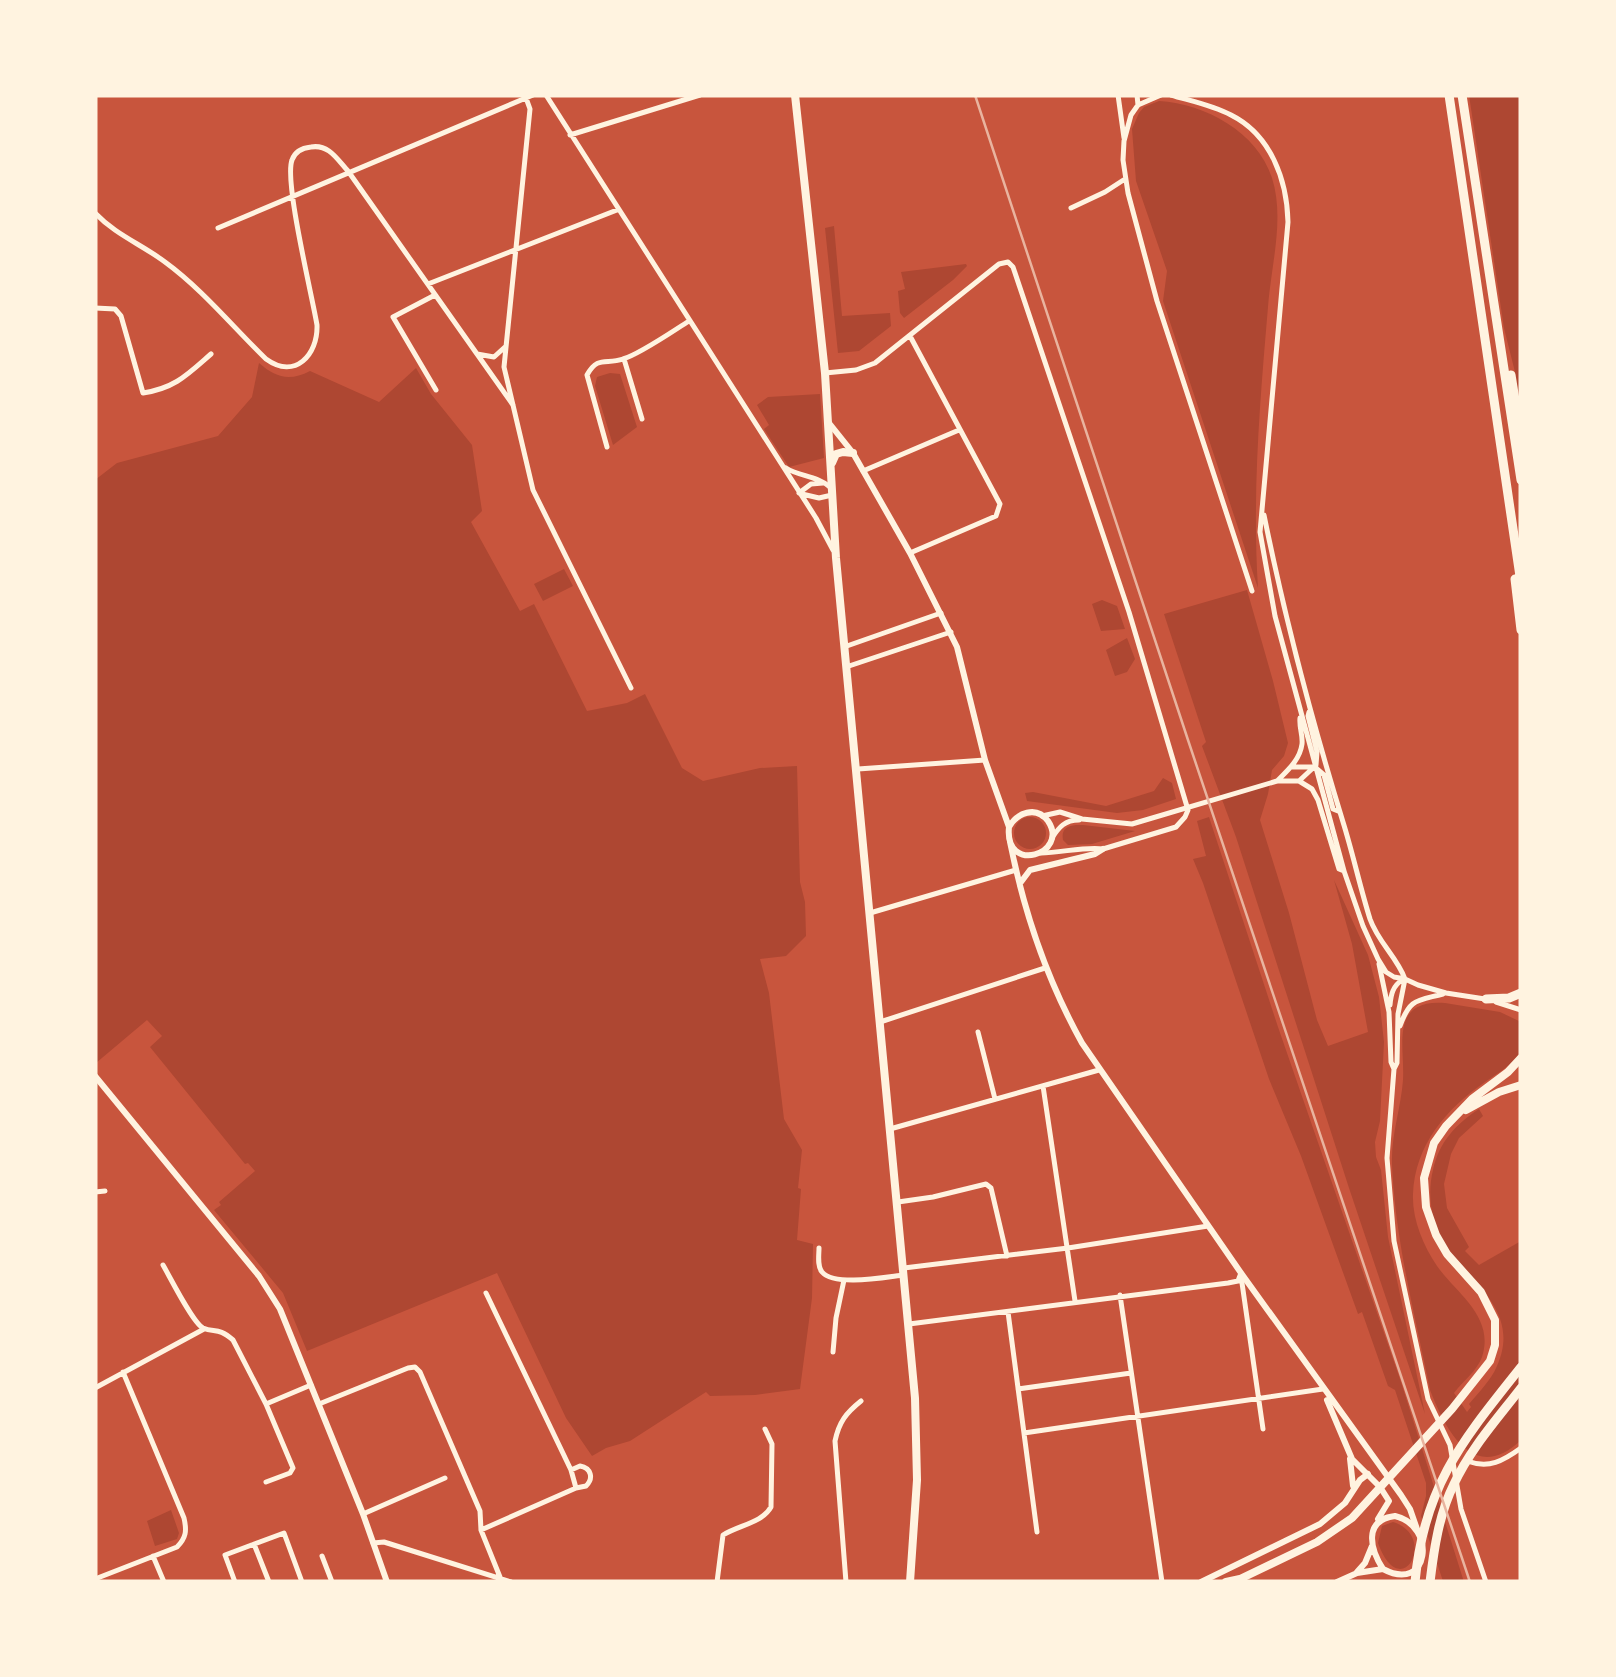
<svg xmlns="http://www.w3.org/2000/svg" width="1616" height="1677" font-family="'Varela Round',sans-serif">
<rect width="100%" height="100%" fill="#c8553d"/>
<path fill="#ae4732" d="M1469,95H1521V409L1516,376L1504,328Z
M1159,101C1206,104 1257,132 1272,178C1285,219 1271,265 1268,307C1260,401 1252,494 1258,588L1163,301L1167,271L1136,181L1132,129L1139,113L1144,107Z
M834,226L842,316L890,313L891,326L859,351L838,353L825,228Z
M966,264L967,266L953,280L904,318L900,313L898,291L905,289L901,272Z
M259,363C275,377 289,382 310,371L379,402L416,368L431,394L472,445L482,511L471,522L520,611L534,604L587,711L627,703L645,694L682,768L703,781L760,768L797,766L800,882L805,902L806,936L786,956L760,959L769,993L784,1119L802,1150L798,1188L801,1189L797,1240L813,1244L812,1298L800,1389L755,1395L710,1396L706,1392L630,1441L606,1448L592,1456L566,1418L497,1273L307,1351L283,1293L214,1210L221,1205L219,1202L255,1171L248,1163L245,1164L150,1047L162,1036L147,1020L96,1063L95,1061V480L117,463L218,436L252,397Z
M610,373L620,374L637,427L613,445L595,386L597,377Z
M820,394L824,458L789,467L764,429L769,425L757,405L768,397Z
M564,569L573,586L543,601L534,584Z
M1247,590L1273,681L1288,743L1284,756L1272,770L1268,794L1260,820L1289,913L1317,1020L1328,1046L1368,1032L1352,944L1334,880L1368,955L1379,997L1384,1042L1380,1121L1375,1142L1376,1157L1381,1170L1388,1237L1425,1414L1349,1188L1236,837L1202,746L1206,742L1164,614Z
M1102,600L1117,606L1125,629L1101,631L1092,604Z
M1127,638L1135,659L1127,672L1115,676L1106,650Z
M1163,778L1172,783L1176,799L1143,810L1117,813L1027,801L1025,793L1033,792L1106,806L1154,791Z
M1209,817L1278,1027L1401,1382L1464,1582L1443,1581L1421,1516L1426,1496V1483L1395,1390L1388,1386L1362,1312L1358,1314L1301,1156L1269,1079L1203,883L1193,859L1206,856L1197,821Z
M1014 833a16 16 0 1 1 32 0a16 16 0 1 1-32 0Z
M1076,825H1083L1135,831L1092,844L1068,845L1063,840C1061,829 1067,826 1076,825Z
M1445,1003L1500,1012L1521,1022C1521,1031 1523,1045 1520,1052C1513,1065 1496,1074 1485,1082C1446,1109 1415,1145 1413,1194C1412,1219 1423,1245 1437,1266C1457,1294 1495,1317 1482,1357C1477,1371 1463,1381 1454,1393L1467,1412L1471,1407L1469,1404C1479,1392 1491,1380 1497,1366C1524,1305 1459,1278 1438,1231C1430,1212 1428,1190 1433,1170C1439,1142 1456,1124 1479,1109L1483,1116L1459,1138L1451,1154L1444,1184L1447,1208L1469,1247L1465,1251L1479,1265L1521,1241V1440C1474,1485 1446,1431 1430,1390C1415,1315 1395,1240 1392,1164C1391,1135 1401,1108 1403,1080C1405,1045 1389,999 1445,1003Z
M171,1510L179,1533L177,1539L155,1546L147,1521Z
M1393,1522C1439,1536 1401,1606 1378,1543L1382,1526Z"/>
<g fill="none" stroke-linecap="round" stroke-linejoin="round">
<path stroke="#fff3e0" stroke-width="5" d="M546,95L816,518L833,550
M1118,95L1124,138
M1137,95L1138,105
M1161,95L1138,105L1131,115L1124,141L1123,160L1128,193L1157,301L1252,591
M1171,95C1191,101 1212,105 1231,115C1271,135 1287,180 1288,222L1260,532L1275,616L1344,871L1363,926L1378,959L1386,972L1394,977L1405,979L1418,985L1446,993L1485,999
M526,98L530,109L504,367L533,490L631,688
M570,135L700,95
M1071,208L1105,192L1125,179
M95,213C116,235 141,244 165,262C202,289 233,327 266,359C295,380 318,355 317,325C312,295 284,181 292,160C295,151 302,148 311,147C329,144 337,159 348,171L477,354L494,357L505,347
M218,228L533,95
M428,284L617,210
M435,295L393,317L436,390
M95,308L115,309L121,316L143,393C175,388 187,375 211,354
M477,354L513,405
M624,359L642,419
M825,373L856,370L875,363L999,264L1008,262L1013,267L1129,612L1188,810L1185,817L1176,827L1103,849C1087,846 1060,853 1041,853
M607,447L587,375C598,355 606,365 623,359C640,354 673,331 689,321
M786,468C800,477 816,475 830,487
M863,471L959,430
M799,493L811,484L823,483
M802,494L819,498L832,495
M1264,515C1285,619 1312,721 1343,822C1353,854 1360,887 1370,919C1378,942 1397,957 1405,979
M910,553L996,516L1000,504L910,336
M844,647L941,613
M846,667L951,632
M1309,712L1308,716L1317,752L1316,765
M1292,767H1314
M858,769L985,760
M1317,769L1324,775L1333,809L1338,811
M1277,781C1287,771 1300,760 1302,744C1303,735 1299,728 1300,718
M1299,781L1312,789L1318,800L1339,869L1344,871
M1042,816L1060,812L1082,819L1132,824L1277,781H1299L1314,767
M1052,838C1059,827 1065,820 1079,820
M870,913L1016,870
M1379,964L1389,1012L1391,1062L1394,1069
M1405,979L1398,1014L1397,1063L1394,1069L1387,1158L1394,1241L1428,1399L1450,1445L1461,1509L1486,1582
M1496,1002L1521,1010
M1390,1005C1391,994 1393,986 1402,980
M880,1022L1045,968
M1400,1026C1410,998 1417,1001 1443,994
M978,1032L995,1099
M1043,1086L1075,1301
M890,1129L1099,1070
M95,1192L105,1191
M898,1202L933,1197L986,1184L991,1188L1007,1256
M819,1248C819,1255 817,1266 822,1272C835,1287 886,1277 904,1275
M163,1265C170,1277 193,1323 203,1328C215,1333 218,1327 233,1340L266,1404L293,1468L290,1473L266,1482
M904,1268L1068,1248L1208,1226
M1241,1276L1263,1429
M1120,1295L1162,1582
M1008,1312L1037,1532
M909,1324L1228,1283L1238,1281L1241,1273
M833,1352L836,1318L844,1280
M95,1388L204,1329
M1018,1389L1131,1373
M266,1404L311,1385
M319,1404L408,1368L415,1367L420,1372L480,1511L481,1530L502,1582
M1024,1433L1323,1389
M1467,1461C1489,1469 1503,1461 1521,1448
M571,1470L580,1466C591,1468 594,1478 586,1486L576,1488
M363,1514L445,1478
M481,1530L576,1488L571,1470L486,1293
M373,1543L384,1542L511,1582
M254,1544L269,1582
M153,1556L164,1582
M322,1556L332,1582
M95,1579L177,1547C186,1538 187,1531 184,1518L123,1372
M235,1582L225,1555L284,1533L302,1582
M717,1582L723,1535C739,1525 762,1523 771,1507L772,1444L765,1429
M846,1582L835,1441C839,1422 846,1413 861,1401"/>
<path stroke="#fff3e0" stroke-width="6" d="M829,423L853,453L910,553L957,647L985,760L1009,827C1004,875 1070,854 1048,821C1036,805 1017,813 1009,827
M1010,842C1024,912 1047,980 1082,1043L1241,1273L1401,1495L1410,1509L1418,1532
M1021,882L1030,870L1095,854L1103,849
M95,1076L259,1276L280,1309L363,1514L387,1582
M1327,1400L1352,1459L1380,1487L1389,1501L1378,1519
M1350,1459L1353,1486
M1395,1516C1437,1526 1430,1594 1383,1569C1370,1549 1363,1520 1395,1516Z
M1357,1572L1365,1563L1372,1546
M1201,1582L1320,1524L1345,1503L1360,1480L1368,1474
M1337,1582L1357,1573L1383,1569"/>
<path stroke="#fff3e0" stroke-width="8" d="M795,95L825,373L836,558L915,1398L917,1480L910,1582
M832,463L836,454L843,452L853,453
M1466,1110L1499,1092L1521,1085
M1226,1582L1240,1579L1317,1542L1352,1518L1452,1409L1490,1361L1495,1345V1320L1481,1292L1447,1254L1436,1235L1426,1207L1424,1178L1434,1143L1446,1126L1472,1099L1508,1072L1521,1058"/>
<path stroke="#fff3e0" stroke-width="9" d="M1449,95L1521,583
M1462,95L1521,480
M1511,375L1521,437
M1515,579L1521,630
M1486,999L1509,998L1521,993
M1415,1582C1424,1485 1463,1440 1521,1367
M1430,1582C1434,1549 1439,1514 1454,1484C1470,1449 1498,1418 1521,1388"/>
<path stroke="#e9b49f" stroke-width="2.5" d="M975,95L1188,740L1470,1582"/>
</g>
<rect width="1616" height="1677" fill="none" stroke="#fff3e0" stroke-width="195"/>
</svg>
